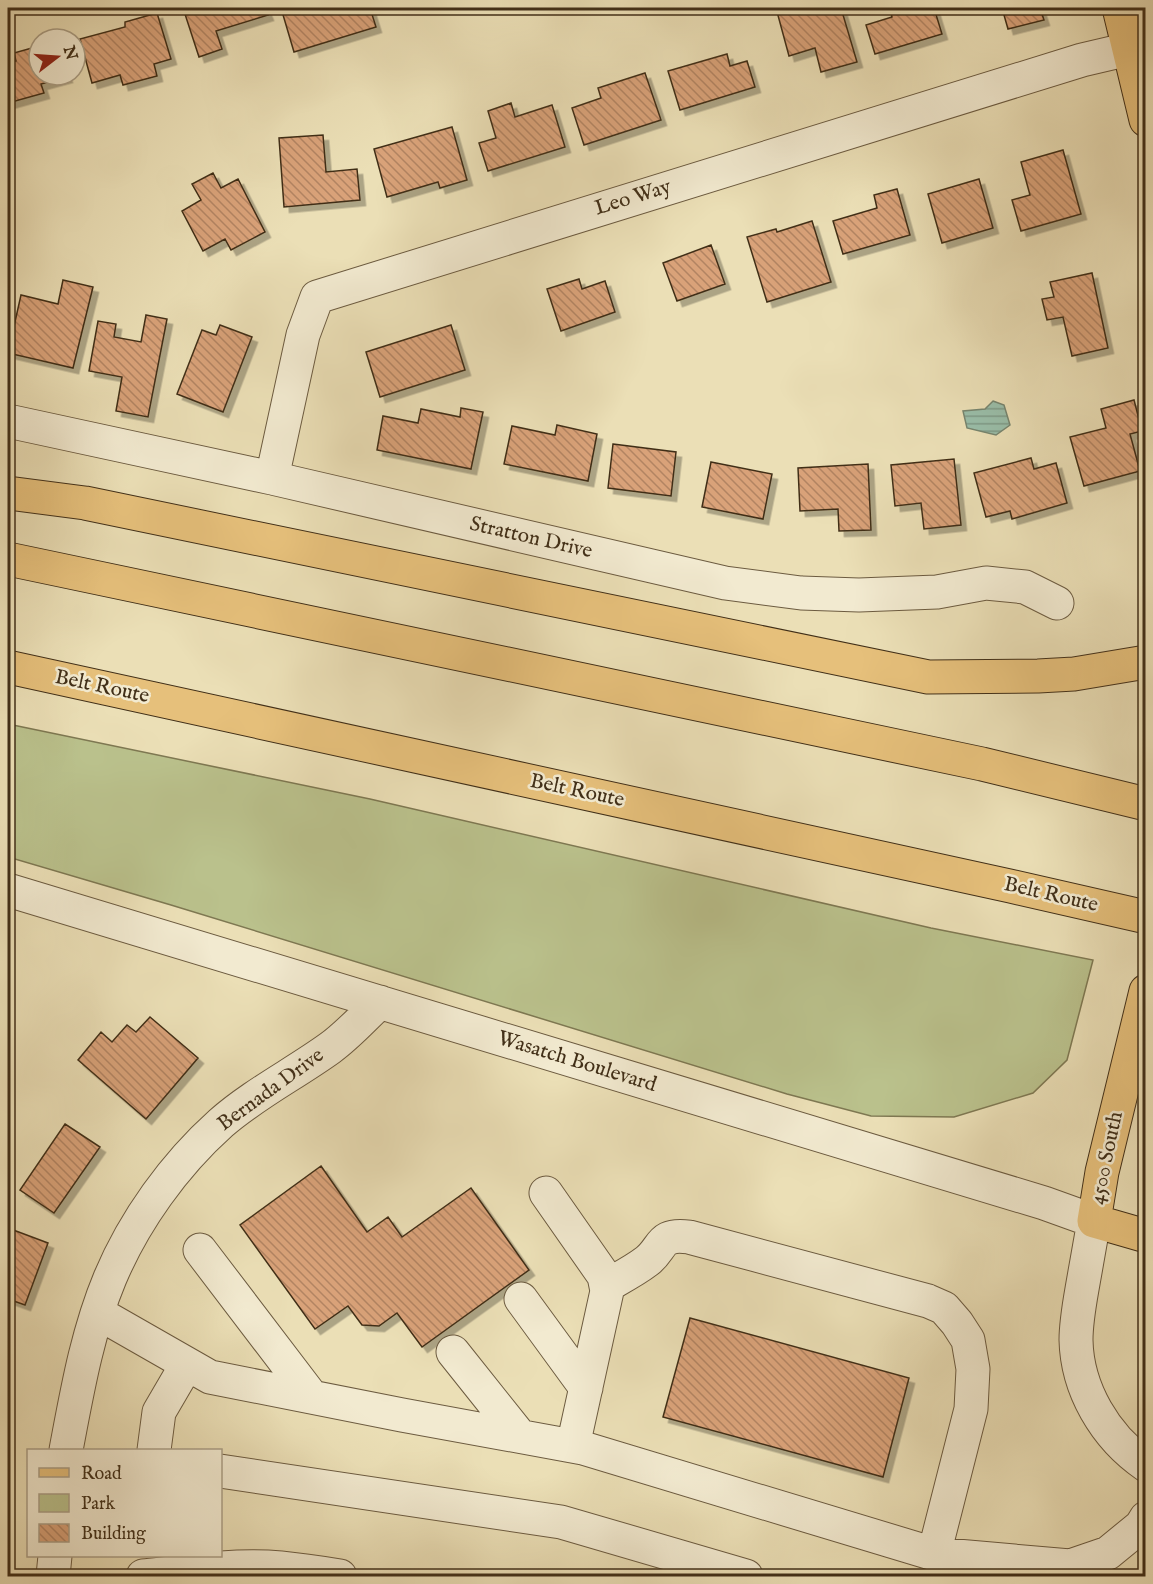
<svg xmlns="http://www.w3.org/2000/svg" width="1153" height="1584" font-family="'IM FELL English',serif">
<defs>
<pattern id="water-rules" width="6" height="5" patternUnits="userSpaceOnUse" patternTransform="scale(1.5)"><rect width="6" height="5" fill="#99bda8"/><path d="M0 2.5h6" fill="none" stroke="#7e9a88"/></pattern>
<pattern id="building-back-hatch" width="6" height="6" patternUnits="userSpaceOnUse" patternTransform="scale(1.5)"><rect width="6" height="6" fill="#d9a279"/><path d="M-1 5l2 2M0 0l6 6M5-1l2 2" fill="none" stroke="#b28462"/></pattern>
<filter id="shadow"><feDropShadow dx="5.5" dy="5.5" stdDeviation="0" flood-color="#0004"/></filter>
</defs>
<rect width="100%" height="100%" fill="#ebdfb6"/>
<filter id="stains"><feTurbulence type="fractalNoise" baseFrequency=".00333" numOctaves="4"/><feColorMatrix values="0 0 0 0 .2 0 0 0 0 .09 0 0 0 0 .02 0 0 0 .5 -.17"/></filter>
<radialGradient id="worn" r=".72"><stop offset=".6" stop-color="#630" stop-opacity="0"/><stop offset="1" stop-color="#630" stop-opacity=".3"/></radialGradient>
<path fill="#bac18c" stroke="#7e7852" stroke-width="1.5" d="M8,724L370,799L931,928L1093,960L1067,1060L1033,1093L954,1117L871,1116L787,1094L171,905L8,857Z"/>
<path fill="url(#water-rules)" stroke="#76846e" stroke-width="1.5" d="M993,401L1004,405L1010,425L996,435L967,428L963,411L985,409Z"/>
<path fill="url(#building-back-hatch)" stroke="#412f18" stroke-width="1.5" filter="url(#shadow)" d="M183,8H265L268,15L216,31L222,49L199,57Z
M281,8H370L376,27L294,52Z
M776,8H799L800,10L810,8H841L857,62L821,72L815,48L789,56Z
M890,8H934L942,34L875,54L866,25L892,17Z
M1002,8H1040L1044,20L1008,29Z
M157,13L171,59L154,64L157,76L123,85L120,75L92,83L80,39L125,27V22Z
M39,46V75H66L67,77L41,84L44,93L8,103V63L16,61L14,53Z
M727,54L730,66L747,61L755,87L680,110L668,71Z
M645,73L661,120L584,145L572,108L601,98L598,88Z
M511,103L515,117L552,105L565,147L488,171L479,143L496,138L488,111Z
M452,127L467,180L440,188L438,182L387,197L374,149Z
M323,135L326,172L357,169L360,200L284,207L279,138Z
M1063,150L1081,214L1021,231L1012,200L1030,195L1021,162Z
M213,173L221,188L238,179L265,232L231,250L225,239L203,251L182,211L201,200L192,184Z
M979,179L993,228L942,243L928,194Z
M897,189L910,235L843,254L833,221L877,208L874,195Z
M812,221L831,282L767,302L747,237L776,229L777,232Z
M711,245L725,284L677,301L663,263Z
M1092,273L1108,348L1072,356L1063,317L1047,320L1042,299L1054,297L1050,282Z
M579,279L582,289L605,281L615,312L561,331L547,289Z
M63,280L93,287L73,368L8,353L21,295L58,304Z
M146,315L167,319L148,417L116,411L122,377L89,371L98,321L116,324L114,337L141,342Z
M220,325L252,337L223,412L177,394L202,330L216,335Z
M451,325L465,370L380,397L366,352Z
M1134,400L1142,431L1130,434L1140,471L1084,486L1070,437L1106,428L1101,409Z
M461,408L483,412L471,469L377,450L383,416L418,423L421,409L460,417Z
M557,425L597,434L588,481L504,464L512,426L555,435Z
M613,444L676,452L671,496L608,488Z
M1031,458L1034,469L1056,463L1067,503L1012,519L1010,511L986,517L974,473Z
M954,459L961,525L924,529L921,503L895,506L891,465Z
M711,462L772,474L763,519L702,507Z
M868,464L871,530L839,531L838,509L800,511L798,468Z
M150,1017L198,1058L146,1119L78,1060L101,1032L112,1042L127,1025L136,1032Z
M65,1124L100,1147L54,1213L20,1190Z
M321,1166L367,1232L388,1217L402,1237L471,1188L529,1270L422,1347L397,1313L379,1326L362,1325L348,1306L315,1329L240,1225Z
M8,1228L48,1243L25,1305L8,1299Z
M690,1318L909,1378L883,1477L663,1417Z"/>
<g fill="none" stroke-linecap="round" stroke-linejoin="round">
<defs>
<path id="minor" d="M8,421L272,478L725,583L801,593L859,595L937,592L986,583L1025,587L1057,603
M272,478L303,335L317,297L1082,60L1129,49
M8,890L1044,1203L1094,1221C1090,1244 1086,1266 1082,1289C1079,1306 1076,1323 1076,1340C1077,1389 1105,1437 1146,1465
M546,1193L604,1276L607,1291L573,1446
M200,1250L312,1397
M606,1286C620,1278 634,1271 647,1261C664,1248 658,1233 689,1237L928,1301L944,1308L957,1323L968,1340L973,1369L971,1409L934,1554
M521,1299L586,1388
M98,1313L210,1377L402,1415L583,1448L934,1554L1070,1566L1108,1553L1141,1526L1146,1518
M453,1352L520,1436
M66,1450C77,1392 87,1333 110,1278C134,1221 174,1165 221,1123C254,1094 294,1074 330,1048C348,1035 364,1017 380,1002
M154,1450L159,1412L187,1364
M220,1471L561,1522L746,1576
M53,1576L55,1556
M143,1576C188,1571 235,1564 281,1568C301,1570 321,1573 340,1576"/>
<path id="major" d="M1119,8L1146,120
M1146,991L1102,1172L1094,1221L1146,1236"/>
<path id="highway" d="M8,493L85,503L928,677L1038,676L1074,674L1146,662
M8,559L982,764L1146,804
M8,667L1010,886L1146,917"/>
</defs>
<use href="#minor" stroke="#6c5b40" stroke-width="35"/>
<use href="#major" stroke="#412f18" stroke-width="35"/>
<use href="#highway" stroke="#412f18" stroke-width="35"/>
<use href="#minor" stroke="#f2ead0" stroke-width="33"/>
<use href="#major" stroke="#e6c07b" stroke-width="33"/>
<use href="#highway" stroke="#e6c07b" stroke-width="33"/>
</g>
<g text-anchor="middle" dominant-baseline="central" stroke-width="5" stroke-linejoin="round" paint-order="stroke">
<g font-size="21" fill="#412f18" stroke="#f2ead0">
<text transform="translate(633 198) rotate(-17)">Leo Way</text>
<text transform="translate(531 538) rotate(13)">Stratton Drive</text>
<text transform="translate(102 687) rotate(12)">Belt Route</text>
<text transform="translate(577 791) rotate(12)">Belt Route</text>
<text transform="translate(1051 895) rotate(13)">Belt Route</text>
<text transform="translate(577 1062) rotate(17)">Wasatch Boulevard</text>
<text transform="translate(271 1090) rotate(-36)">Bernada Drive</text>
<text transform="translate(1107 1158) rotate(-78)">4500 South</text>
</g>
</g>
<rect width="1153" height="1584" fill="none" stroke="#ebdfb6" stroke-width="30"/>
<rect x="9" y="9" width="1135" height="1566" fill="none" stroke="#412f18" stroke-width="3"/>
<rect x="15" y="15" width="1123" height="1554" fill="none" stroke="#412f18" stroke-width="1.5"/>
<rect x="27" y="1449" width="195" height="108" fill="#f2ead0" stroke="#ab9f86" stroke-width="1.5"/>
<rect x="39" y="1468" width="30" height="9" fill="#e6c07b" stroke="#ab9f86" stroke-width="1.5"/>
<text x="81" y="1479" font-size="18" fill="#412f18">Road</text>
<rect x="39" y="1494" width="30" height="18" fill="#bac18c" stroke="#ab9f86" stroke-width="1.5"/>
<text x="81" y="1509" font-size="18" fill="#412f18">Park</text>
<rect x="39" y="1524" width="30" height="18" fill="url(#building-back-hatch)" stroke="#ab9f86" stroke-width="1.5"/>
<text x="81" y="1539" font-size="18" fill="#412f18">Building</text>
<g transform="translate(57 57) rotate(73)"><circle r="28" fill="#f2ead0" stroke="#ab9f86" stroke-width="1.5"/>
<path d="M0-4.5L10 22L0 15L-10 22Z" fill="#8f2418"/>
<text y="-9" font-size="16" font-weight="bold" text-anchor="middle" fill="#412f18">N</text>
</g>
<rect width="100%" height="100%" filter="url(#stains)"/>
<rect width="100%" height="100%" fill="url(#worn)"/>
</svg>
